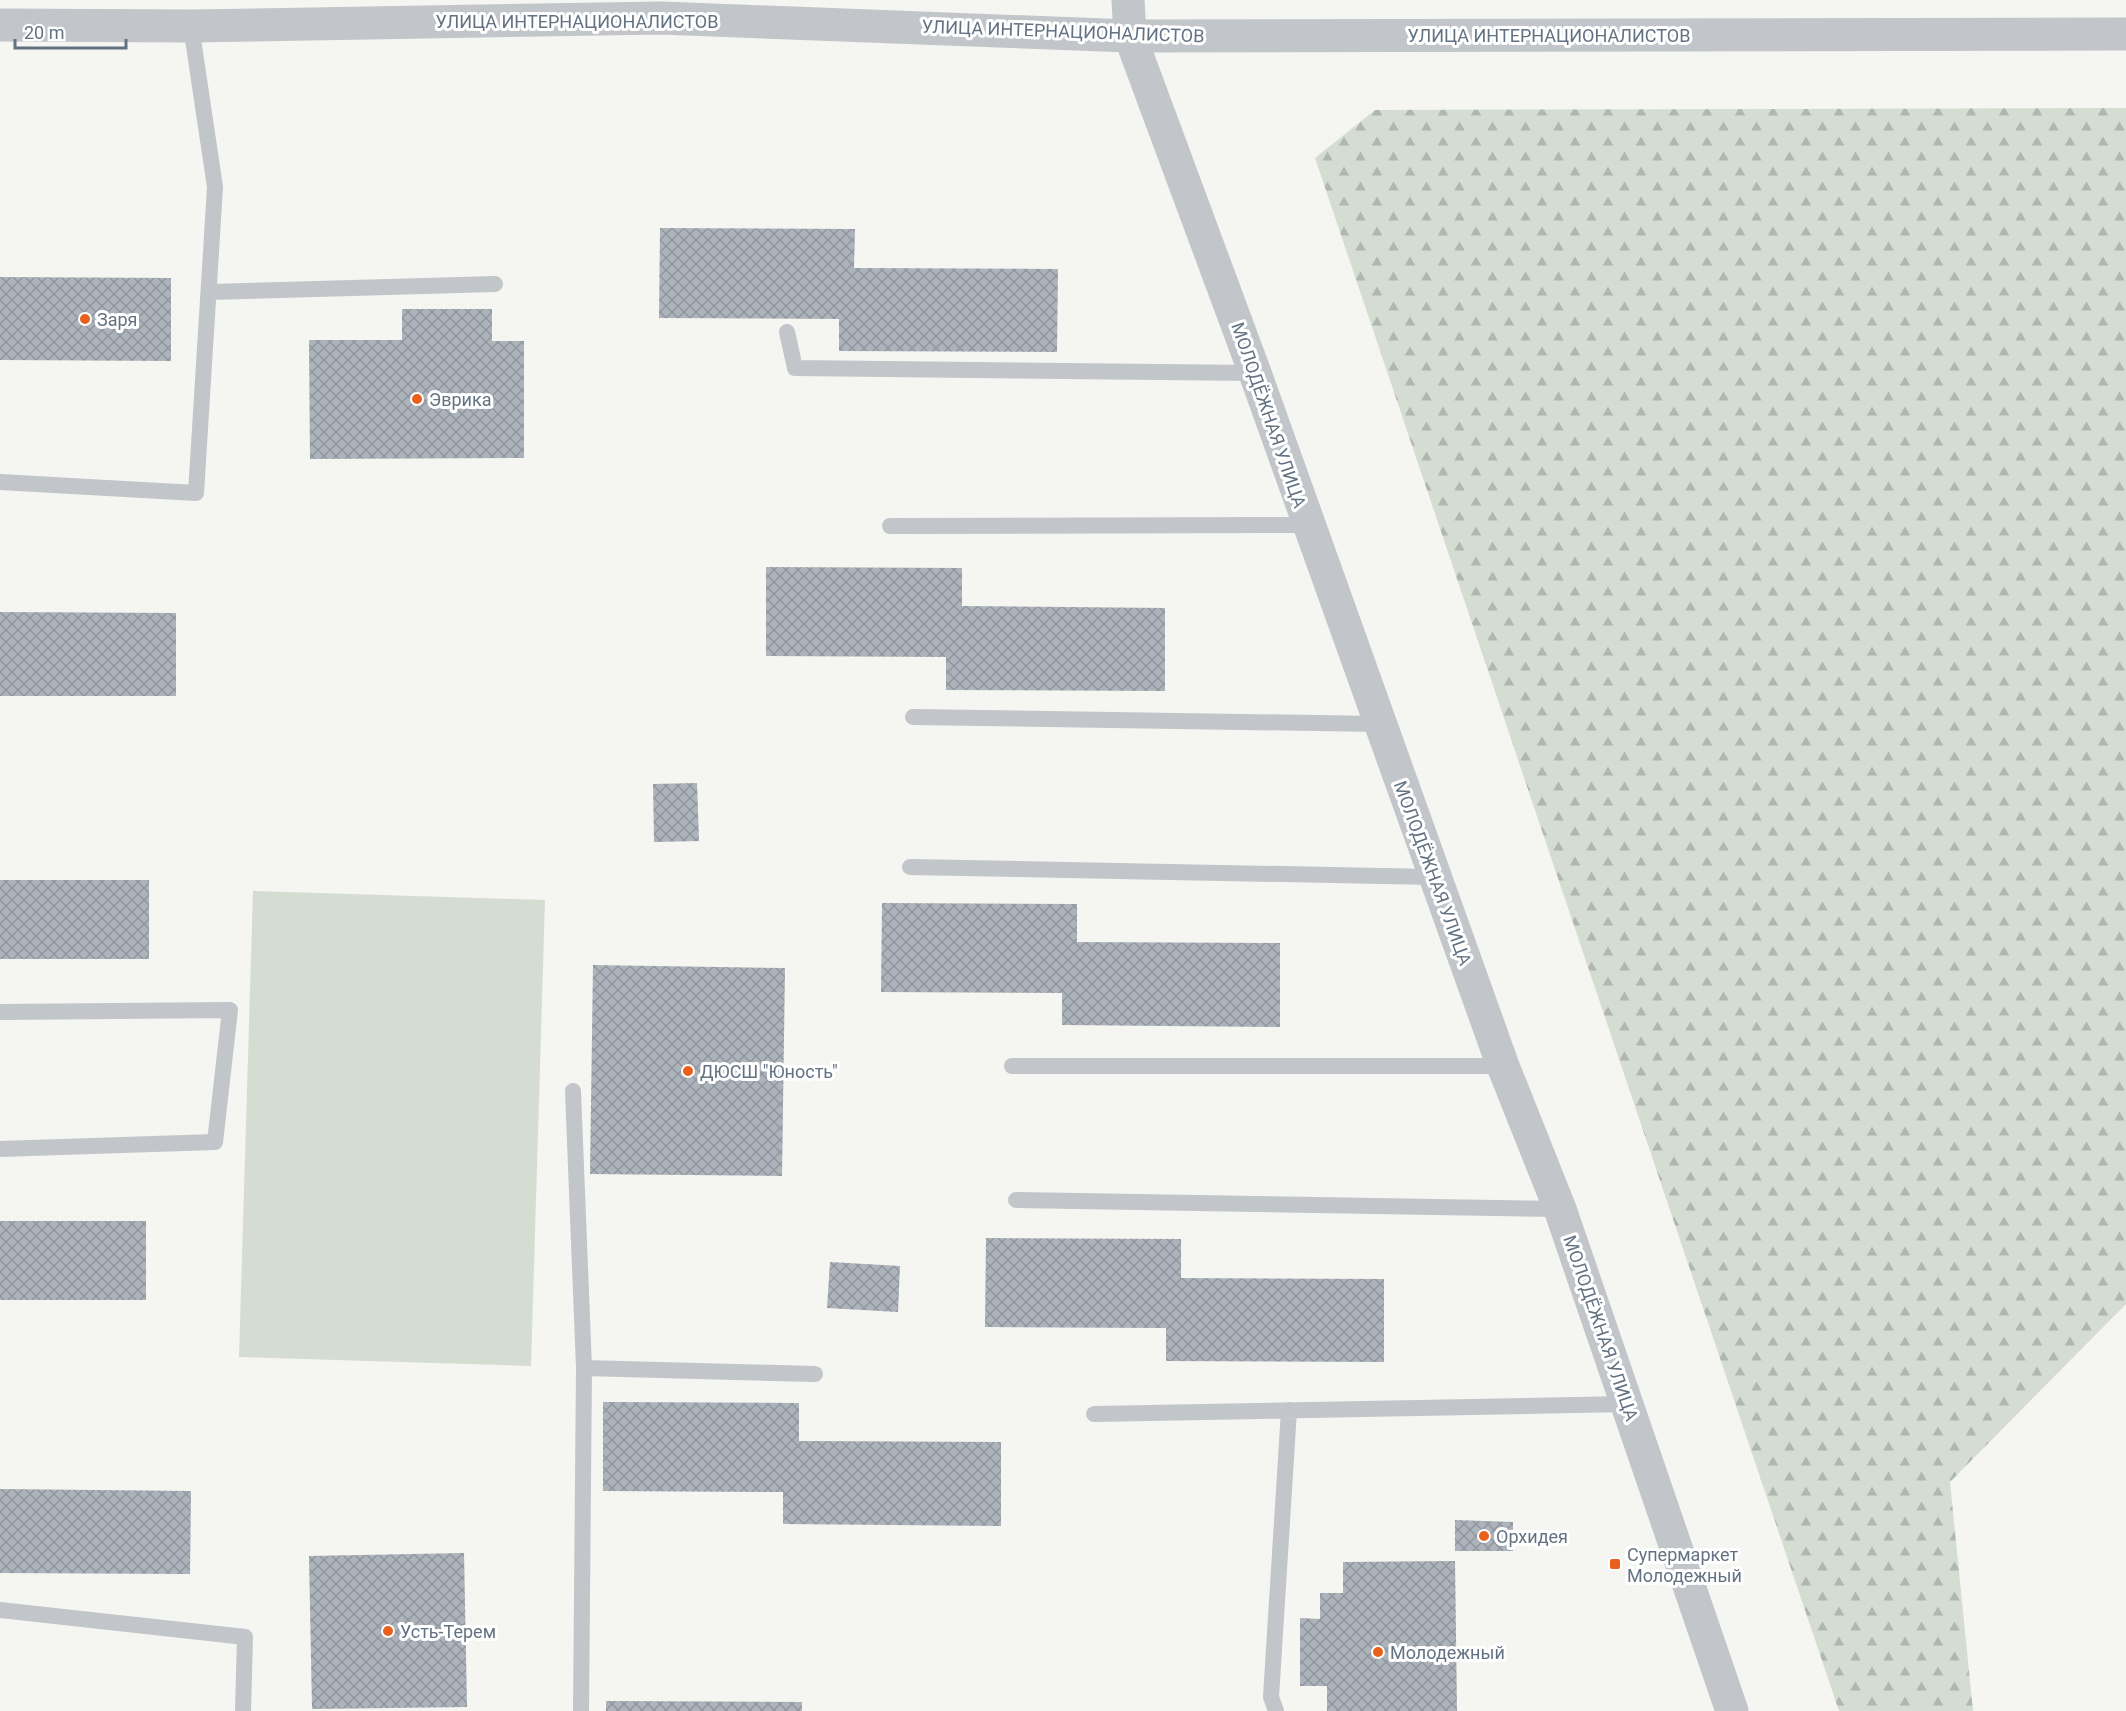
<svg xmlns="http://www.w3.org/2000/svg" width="2126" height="1711" font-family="Roboto,sans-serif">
<defs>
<pattern id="forest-firs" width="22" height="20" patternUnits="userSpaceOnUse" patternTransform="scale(1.5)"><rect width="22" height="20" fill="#d5dcd2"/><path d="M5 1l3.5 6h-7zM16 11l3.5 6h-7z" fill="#b0b7b0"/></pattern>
<pattern id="building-cross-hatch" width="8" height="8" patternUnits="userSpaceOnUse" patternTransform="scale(1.5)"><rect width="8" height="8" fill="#adb3ba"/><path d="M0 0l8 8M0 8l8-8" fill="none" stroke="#90969d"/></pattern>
</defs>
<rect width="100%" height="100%" fill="#f5f5f1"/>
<path fill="url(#forest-firs)" d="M2126,108V1304L1950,1482L1973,1711H1839L1315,158L1375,110Z"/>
<path fill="#d5dcd2" d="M253,891L545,900L531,1366L239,1357Z"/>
<path fill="url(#building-cross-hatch)" d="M660,228L855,229L854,268L1058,269L1057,352L839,351V319L659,318Z
M0,277L171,278V361L0,360Z
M402,309H492V341H524V458L310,459L309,340H402Z
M766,567L962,568V606L1165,608V691L946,690V657L766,656Z
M0,612L176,613V696H0Z
M697,783L699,841L654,842L653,784Z
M0,880H149V959H0Z
M882,903L1077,904V942L1280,943V1027L1062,1025V993L881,992Z
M593,965L785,968L782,1176L590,1174Z
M0,1221H146V1300H0Z
M986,1238L1181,1239V1278L1384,1279V1362L1166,1361V1328L985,1327Z
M830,1262L900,1266L898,1312L827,1308Z
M603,1402L799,1403V1441L1001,1442V1526L783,1524V1492L603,1491Z
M0,1489L191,1491L190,1574L0,1573Z
M1455,1520L1513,1522V1551H1455Z
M464,1553L467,1707L312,1709L309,1556Z
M1455,1561L1457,1711H1327V1686H1300V1618L1320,1619V1593H1343V1562Z
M606,1701L802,1702V1711H606Z"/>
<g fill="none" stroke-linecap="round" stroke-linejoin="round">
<path stroke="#c2c5c9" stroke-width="16" d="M209,292L495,284
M787,332L795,368L1255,373
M0,482L196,493L215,187L191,26
M890,526L1307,525
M913,717L1379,724
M910,867L1434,877
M0,1012L230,1010L215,1142L0,1149
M1012,1066H1503
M573,1091L584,1368L581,1711
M1016,1200L1560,1209
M584,1368L815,1374
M1094,1414L1627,1404
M0,1610L245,1637L243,1711
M1276,1711L1271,1697L1289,1410"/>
<path stroke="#c2c5c9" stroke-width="33" d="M1128,0L1130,36"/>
<path stroke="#c2c5c9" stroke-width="33" d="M0,25L191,26L661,18L1130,36L2126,34
M1130,36L1255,373L1503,1066L1560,1209L1732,1711"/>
</g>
<g fill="#e9601d" stroke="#fff" stroke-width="2">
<circle cx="85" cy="319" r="6"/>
<circle cx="417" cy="399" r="6"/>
<circle cx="688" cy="1071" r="6"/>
<circle cx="1484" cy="1536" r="6"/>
<rect x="1609" y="1558" width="12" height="12" rx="3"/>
<circle cx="388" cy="1631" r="6"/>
<circle cx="1378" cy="1652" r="6"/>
</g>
<g text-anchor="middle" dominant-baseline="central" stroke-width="6" stroke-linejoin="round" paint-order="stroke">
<g font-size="18" fill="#637283" stroke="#fff">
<text x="577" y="21">УЛИЦА ИНТЕРНАЦИОНАЛИСТОВ</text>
<text transform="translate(1063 31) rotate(2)">УЛИЦА ИНТЕРНАЦИОНАЛИСТОВ</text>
<text x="1549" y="35">УЛИЦА ИНТЕРНАЦИОНАЛИСТОВ</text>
<text transform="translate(1269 415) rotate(71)">МОЛОДЁЖНАЯ УЛИЦА</text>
<text transform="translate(1433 873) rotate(70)">МОЛОДЁЖНАЯ УЛИЦА</text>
<text transform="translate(1601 1328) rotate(71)">МОЛОДЁЖНАЯ УЛИЦА</text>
</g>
<g font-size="18" fill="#637283" stroke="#fff" text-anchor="start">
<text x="97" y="319">Заря</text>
<text x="429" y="399">Эврика</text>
<text x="700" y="1071">ДЮСШ "Юность"</text>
<text x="1496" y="1536">Орхидея</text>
<text x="1627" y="1554">Супермаркет<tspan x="1627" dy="21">Молодежный</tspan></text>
<text x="400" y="1631">Усть-Терем</text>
<text x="1390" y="1652">Молодежный</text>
</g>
</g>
<path d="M15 39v9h111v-9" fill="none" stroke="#637283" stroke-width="3"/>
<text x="24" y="39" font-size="18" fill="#637283" stroke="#ffffff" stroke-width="4.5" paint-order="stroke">20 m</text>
</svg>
